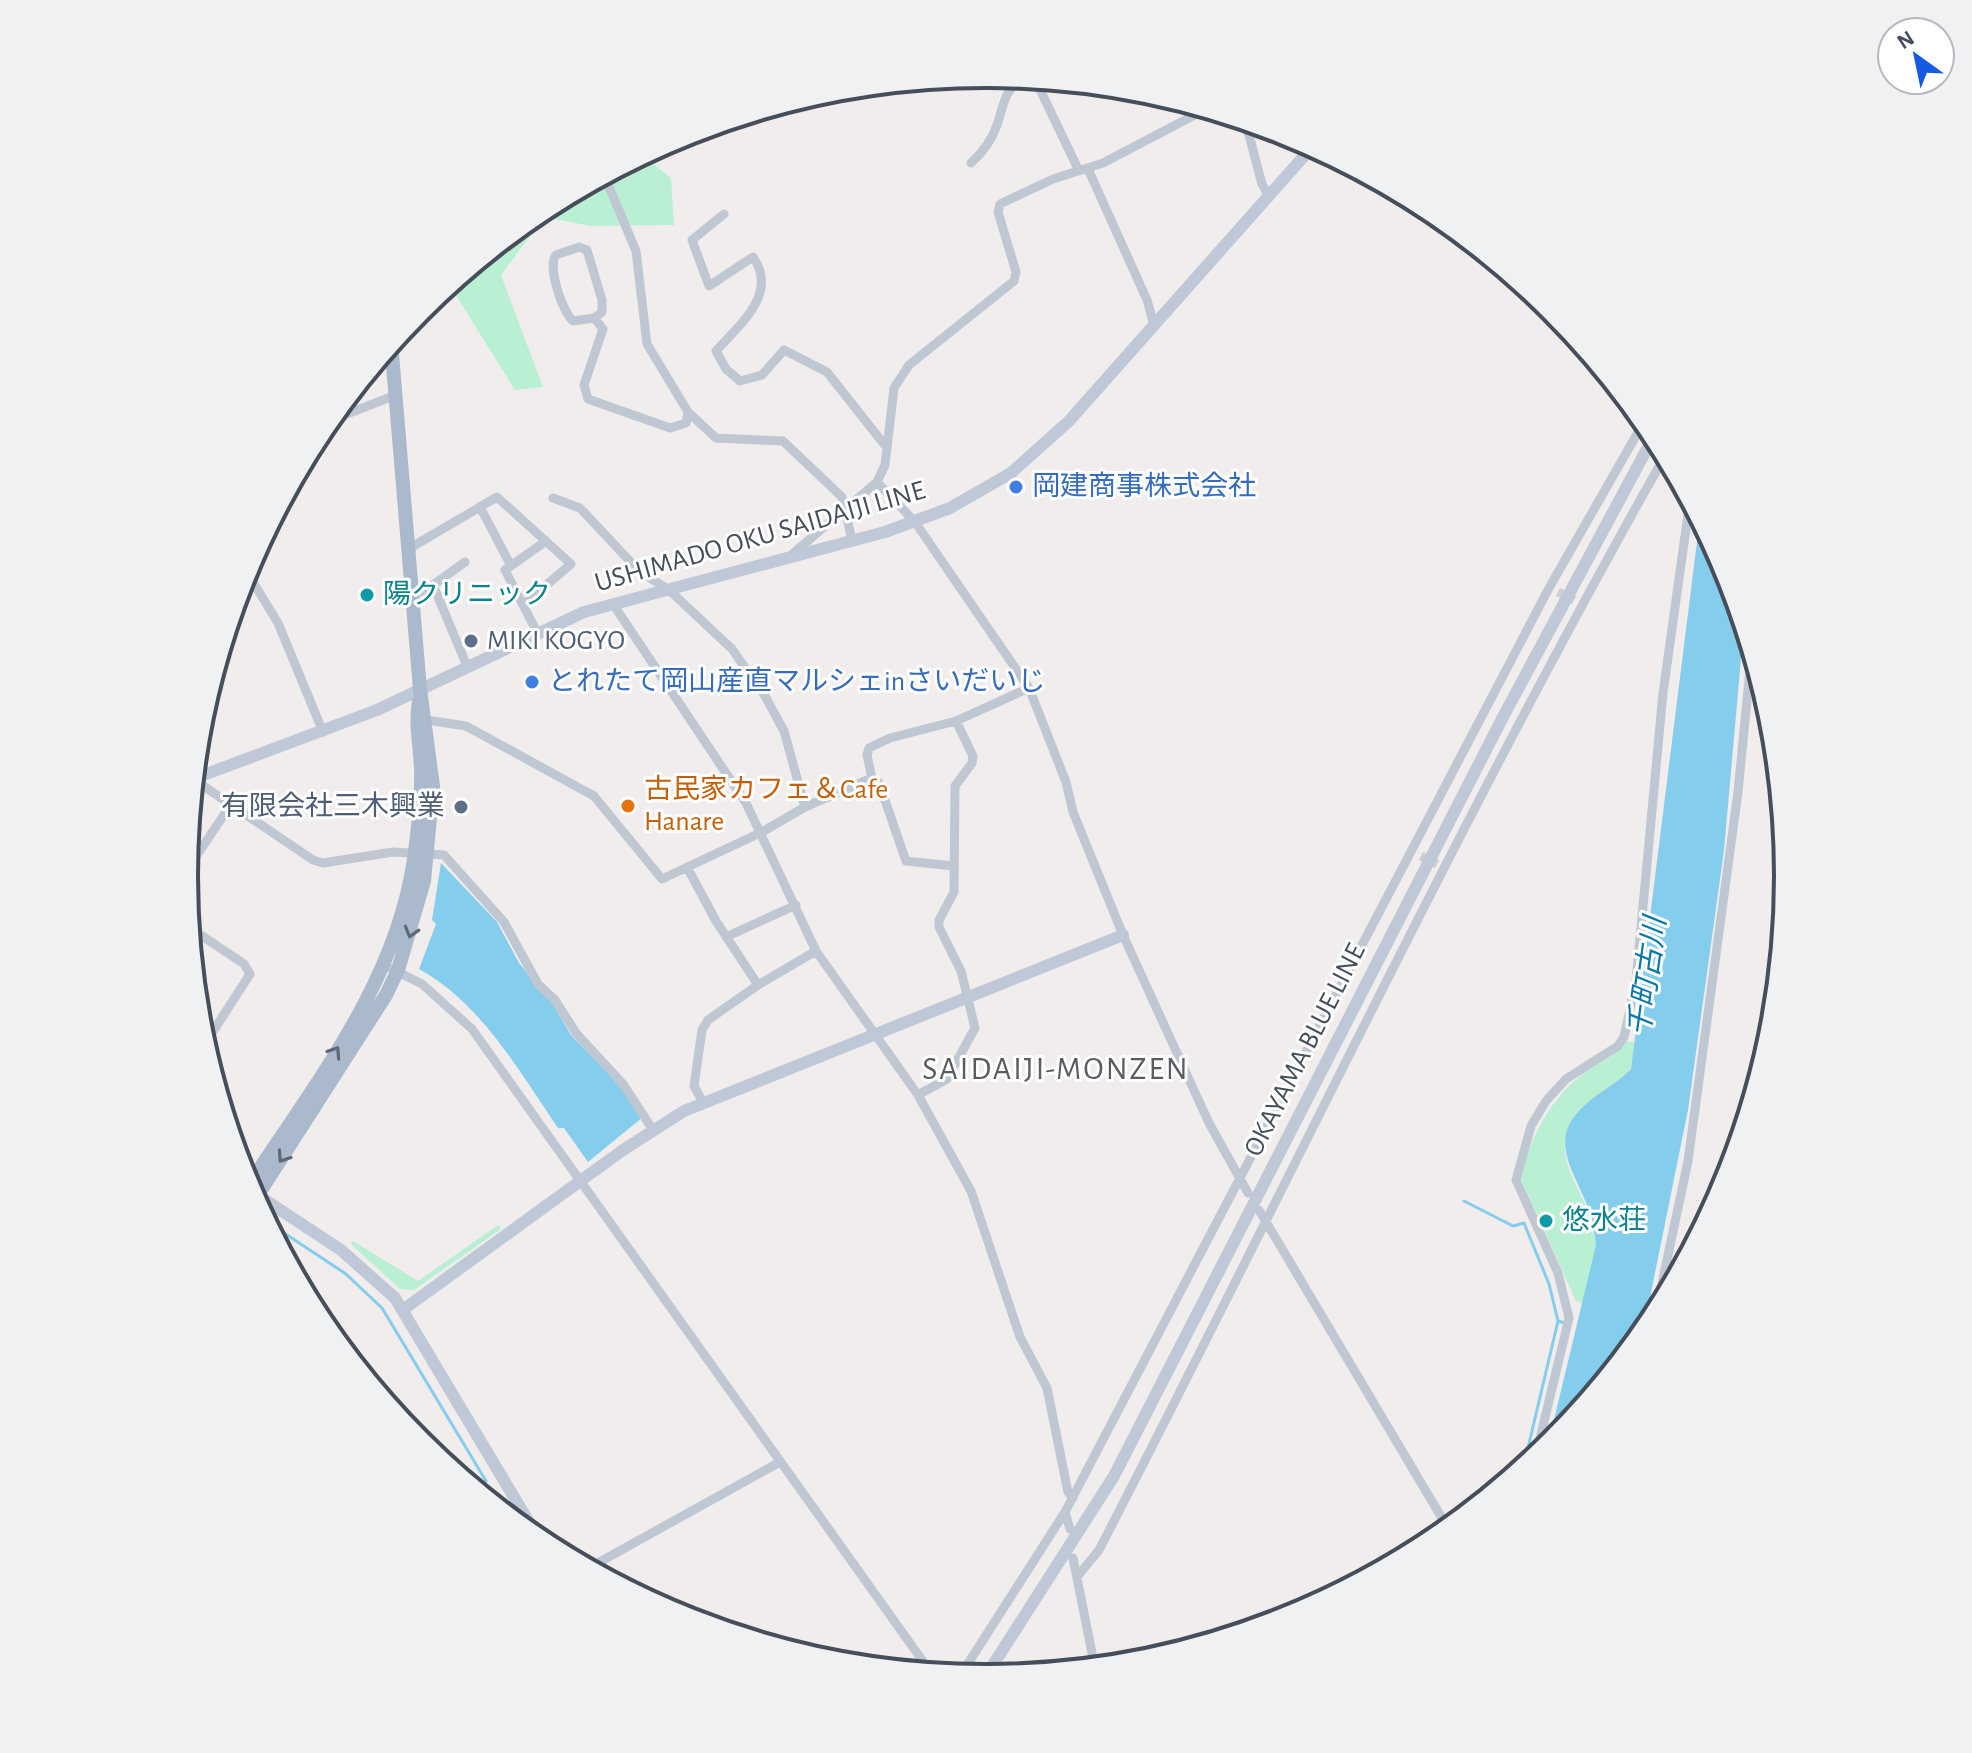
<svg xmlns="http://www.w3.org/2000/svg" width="1972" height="1753" font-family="'Alegreya Sans','Noto Sans JP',sans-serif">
<rect width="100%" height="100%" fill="#f0edec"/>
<path fill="#b9efd3" d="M642,155L671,178L674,225L591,226L544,217L501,275L543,387L515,390L449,284L541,209Z
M1627,1041L1634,1042C1633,1051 1634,1064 1629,1071C1612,1097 1571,1102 1565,1140C1561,1175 1595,1206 1596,1243C1597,1261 1587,1284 1583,1303L1576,1301L1521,1179C1530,1138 1549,1100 1583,1074C1598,1063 1616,1056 1627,1041Z
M498,1225L501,1229L414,1290L400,1289L351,1244L353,1241L418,1281Z"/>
<path fill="#84cded" d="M1700,518L1728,570L1744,625L1724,850L1688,1110L1642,1337L1547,1449L1596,1245C1594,1228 1591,1213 1584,1198C1572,1169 1551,1140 1579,1111C1595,1093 1615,1086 1631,1069Z
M441,863L497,922L519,963L554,1006L571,1035L614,1079L643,1117L588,1162L564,1128H558C518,1070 482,1004 419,969L436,924L432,920Z"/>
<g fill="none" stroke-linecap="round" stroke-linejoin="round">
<path stroke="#84cded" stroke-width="3" d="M1464,1201L1513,1226L1524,1223L1549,1284L1558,1321L1565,1323
M266,1221L346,1274L382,1308L486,1481
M1523,1469L1558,1321
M496,1497L507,1516"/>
<path stroke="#cecdcf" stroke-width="9" stroke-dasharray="9 4.5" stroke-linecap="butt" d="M1558,592L1574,600
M1421,856L1437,864"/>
<path stroke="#bfc7d3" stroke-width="9" d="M1035,79L1079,171
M1245,120L1262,184L1269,196
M676,137L690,132
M971,163C982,153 992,140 997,125C1004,105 1004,86 1027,78
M1088,169L1147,300L1154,325
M604,175L636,251L647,344L688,412L716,438L783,441L842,497L852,540
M724,214L692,240L709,286L753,257C779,294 739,325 716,351L726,369L740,381L762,375L784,350L827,372L887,448
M594,318L573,321C562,311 547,266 556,255L579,247L587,250L602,300V312L594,318L603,329L584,385L588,399L670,428L686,423L688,412
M326,422L396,395
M877,482L915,522L1029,688L1066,782L1073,812L1123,935L1209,1123L1248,1193
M553,498L580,508L640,572L668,589L732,649L765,696L784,731L805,807
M480,507L511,566
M410,548L497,497L571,564L523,605L537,632
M790,556L877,482L885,465L894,388L909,365L1014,281L1016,272L998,212L1000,204L1053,179L1103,163L1206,109
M245,569L278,623L323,732
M433,585L465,562
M413,596L433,585L467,666
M613,604L746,803L816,951L918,1095L971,1191L1020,1337L1047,1388L1068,1492L1073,1498
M523,605L505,570L546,541
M426,720L466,726L594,796L662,879L762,832L805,807L872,778L867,755L869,748L890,738L956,721L1029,688
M872,778L879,783L906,861L954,866
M193,779L313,860L323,863L393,852L444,855L504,922L538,984L555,1000L576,1033L623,1084L653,1130
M688,869L716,921L758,985
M184,874L230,806
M189,927L244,964L250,974L203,1047
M726,937L796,905
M386,966L422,984L472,1029L932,1674
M918,1095L947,1079L975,1028L961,971L939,927V920L954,892L955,786L972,763L973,756L956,721
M703,1102L694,1086L702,1030L708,1020L758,985L816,951
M1259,1210L1449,1530
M1654,1321L1688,1161L1738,792L1752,649
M1535,1459L1569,1318L1558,1273L1516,1180L1531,1126L1546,1101L1566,1079L1618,1046L1624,1037L1636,981L1663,693L1690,500
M1065,1512L1070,1529
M1073,1558L1095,1668
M587,1569L780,1462
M1077,1577L1099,1550C1288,1185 1463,812 1666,454
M960,1676L1065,1512L1549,588L1645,420"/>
<path stroke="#bec8d7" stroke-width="12" d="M193,779L377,710L584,612L885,532L950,508L1011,473L1069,421L1313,146
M253,1192L341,1250L395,1298L542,1544
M404,1309L623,1150L684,1111L1123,935
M984,1679L1114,1476L1504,715L1655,434"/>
<path stroke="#abb9cd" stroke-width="14" d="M247,1188C314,1085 396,984 414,859C418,830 422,798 421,768C420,745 415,724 419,701
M254,1201L386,995L398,970L424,881L433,786L420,689L391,342"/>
</g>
<defs><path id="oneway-chevron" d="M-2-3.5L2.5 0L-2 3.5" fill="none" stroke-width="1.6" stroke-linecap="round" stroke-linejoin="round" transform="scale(2)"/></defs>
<g stroke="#5e6977">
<use href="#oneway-chevron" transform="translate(411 932) rotate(106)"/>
<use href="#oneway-chevron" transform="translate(335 1052) rotate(-57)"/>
<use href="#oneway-chevron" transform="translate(283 1157) rotate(124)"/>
</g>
<g fill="#3f7fe0" stroke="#fff" stroke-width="3">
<circle cx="1016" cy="487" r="8"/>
<circle cx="532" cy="682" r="8"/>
</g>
<g fill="#0f9aa8" stroke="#fff" stroke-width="3">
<circle cx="367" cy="595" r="8"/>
<circle cx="1546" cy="1221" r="8"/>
</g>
<g fill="#5c6f8a" stroke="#fff" stroke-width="3">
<circle cx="471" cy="641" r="8"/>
<circle cx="461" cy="807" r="8"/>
</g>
<circle fill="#e8710a" stroke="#fff" stroke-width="3" cx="628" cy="806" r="8"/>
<g text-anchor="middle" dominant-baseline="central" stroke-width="6" stroke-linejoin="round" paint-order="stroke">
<g font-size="28" fill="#366cbe" stroke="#fff" text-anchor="start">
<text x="1032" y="487">岡建商事株式会社</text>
<text x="548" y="682">とれたて岡山産直マルシェinさいだいじ</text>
</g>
<g font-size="28" fill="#454e5a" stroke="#fff">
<text transform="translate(760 537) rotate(-16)">USHIMADO OKU SAIDAIJI LINE</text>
<text transform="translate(1305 1050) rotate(-63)">OKAYAMA BLUE LINE</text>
</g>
<g font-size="28" fill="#0d838f" stroke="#fff" text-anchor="start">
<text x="383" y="595">陽クリニック</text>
<text x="1562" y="1221">悠水荘</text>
</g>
<g font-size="28" fill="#4e5e75" stroke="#fff" text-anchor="start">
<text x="487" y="641">MIKI KOGYO</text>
<text x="445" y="807" text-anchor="end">有限会社三木興業</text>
</g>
<g font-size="28" fill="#c56008" stroke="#fff" text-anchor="start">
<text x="644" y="790">古民家カフェ＆Cafe<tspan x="644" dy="32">Hanare</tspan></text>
</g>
<g font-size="30" font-style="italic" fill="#0978a9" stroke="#fff">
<text transform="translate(1648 977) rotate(-82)">千町古川</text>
</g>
<g font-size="32" letter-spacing="2" fill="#595c62" stroke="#fff">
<text x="1056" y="1069">SAIDAIJI-MONZEN</text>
</g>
</g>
<path d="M0 0H1972V1753H0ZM198 876a788 788 0 1 1 1576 0a788 788 0 1 1-1576 0Z" fill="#f0f1f2" fill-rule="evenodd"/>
<path fill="none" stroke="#454e5a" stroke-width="4" d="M198 876a788 788 0 1 1 1576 0a788 788 0 1 1-1576 0Z"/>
<g transform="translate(1916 56) rotate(327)"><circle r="38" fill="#ffffff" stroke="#b5b8bd" stroke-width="2"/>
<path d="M0-6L14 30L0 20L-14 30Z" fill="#145ae2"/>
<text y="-12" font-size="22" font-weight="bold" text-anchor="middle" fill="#454e5a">N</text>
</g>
</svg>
